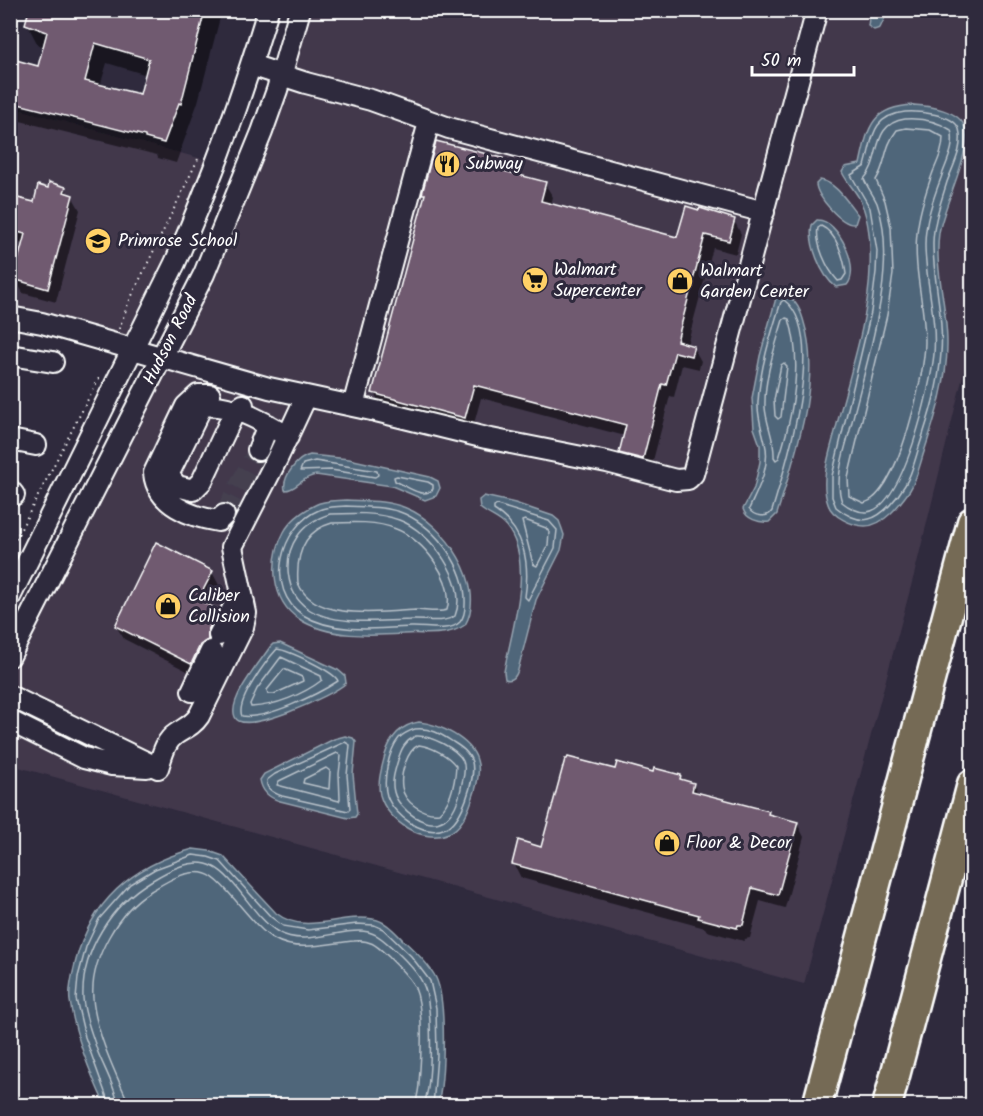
<svg xmlns="http://www.w3.org/2000/svg" width="983" height="1116" font-family="Kalam,sans-serif">
<rect width="100%" height="100%" fill="#2f2a3d"/>
<filter id="ink" filterUnits="userSpaceOnUse"><feTurbulence type="fractalNoise" baseFrequency=".0167" numOctaves="2"/><feDisplacementMap in="SourceGraphic" scale="12" xChannelSelector="R" yChannelSelector="G"/><feConvolveMatrix kernelMatrix="1 2 1 2 8 2 1 2 1" color-interpolation-filters="sRGB"/></filter>
<g filter="url(#ink)">
<path fill="#42384c" d="M300,11H972V339L914,575L804,984L11,765L10,656L163,357Z
M11,107L217,163L133,349L11,317Z"/>
<path fill="#4f667a" stroke="#95a3af" stroke-width="1.5" d="M870,11V10L891,11L886,15L880,28L874,30L868,26Z
M914,105C929,106 960,110 965,128C972,152 944,204 939,233C934,270 948,309 947,346C947,382 935,418 924,452C920,464 917,479 910,490C900,504 884,526 865,526C853,526 832,517 828,504C819,479 831,449 837,424C849,377 869,317 870,269C871,246 870,219 859,198C854,189 846,181 842,172L845,167L860,164C868,127 871,107 914,105Z
M820,180C836,182 848,203 858,215L855,224C842,226 816,196 816,184Z
M817,220C839,219 861,270 847,285L836,287C821,276 808,243 812,225Z
M784,294C794,298 800,309 803,319C823,381 795,454 777,514L769,522C759,523 746,519 743,509L754,488L760,462V445L754,428L752,398L760,356L776,298L778,295Z
M310,455L349,459L430,477L438,481L440,488L436,496L425,500L392,486L316,475C301,477 297,490 285,490C282,477 297,458 310,455Z
M484,496L515,503L553,516L559,521L562,529L564,535L561,550L536,600L518,670C516,676 513,682 505,679L504,672C511,631 536,562 506,526C499,518 488,515 480,508L479,500Z
M346,500C366,501 387,500 406,508C444,523 488,585 465,625C446,638 424,632 403,634C371,636 328,638 299,619C271,601 269,560 284,532C290,521 303,511 315,505C324,500 335,501 346,500Z
M280,643L338,670L345,676L346,683C334,695 243,737 235,717C227,700 261,661 270,647L273,644Z
M419,722C439,724 471,739 477,760C481,772 476,789 472,800C468,812 461,828 449,833C423,845 387,821 380,795C377,782 382,767 385,755C390,738 400,725 419,722Z
M345,736L353,738L356,742L353,774L357,814L355,817L348,818L280,801C269,798 262,792 260,780L264,774L334,739Z
M193,849L209,851L223,856L276,913C305,936 340,913 373,919C386,921 394,931 403,940C414,950 429,964 436,978C447,1002 444,1079 438,1105H105C90,1073 75,1037 70,1001C68,988 73,973 76,960C92,900 134,865 193,849Z"/>
<path fill="#0007" fill-rule="evenodd" d="M102,10H222L198,102L176,163L158,158L157,155L16,120L10,109V79L39,68L45,47L38,45L27,24ZM107,63L147,75L141,96L100,86Z
M502,159L510,173L545,184L553,197L551,205L678,238L734,220L741,234L736,254L713,248L687,345L693,347L701,361L699,369L682,365L674,397L670,396L650,472L628,466L620,452L625,436L481,398L472,431L382,407L374,393L426,197L424,193Z
M65,188L69,195L72,196L80,210L56,302L23,293L15,279L24,244L10,241V197L35,204L49,190Z
M212,572L219,585L209,607L218,611L225,624L199,677L124,639L116,626Z
M616,771L680,776L683,782L693,784L699,795L768,812L770,816L797,823L804,837L785,908L760,901L750,938L745,939L744,941L707,931L705,928L521,878L514,864L542,848Z"/>
<g fill="none" stroke-linecap="round" stroke-linejoin="round">
<path stroke="#b9c2ca" stroke-width="1.5" d="M905,112C918,111 954,114 959,129C964,147 953,166 947,182C941,202 933,223 933,244C933,281 944,316 941,353C939,385 929,417 919,447C915,460 912,474 905,485C898,497 883,516 869,519C858,522 844,514 836,507L832,497V476L871,312L876,272L877,251L870,208L851,175L865,166C873,140 870,116 905,112Z
M905,119C921,118 937,121 951,130C956,147 946,162 941,178C933,199 925,222 925,244C925,281 937,317 934,354C931,385 904,508 867,512C859,513 848,507 842,502C834,480 844,452 850,430C865,365 900,267 877,203C873,194 867,187 864,179C882,160 870,124 905,119Z
M906,128L930,130L943,137C943,150 938,160 933,172C926,191 919,213 917,233C913,270 925,306 925,342C925,374 898,495 864,503L849,496L848,478L887,315L893,274L891,227L885,201L876,180C887,163 883,148 897,130Z
M821,226C837,233 844,258 846,274L842,280L838,281C827,269 815,244 818,228Z
M784,300C829,334 785,467 772,511C767,519 753,516 749,509C758,489 771,466 765,443C762,429 757,416 758,402C760,368 771,334 781,302Z
M786,318L789,319C803,363 793,415 779,458L776,460L774,457C775,440 766,424 765,407C764,378 775,347 783,320Z
M784,363L787,366L781,417L778,419L775,416L774,400L781,365Z
M315,461L371,470L377,471L378,475L375,477L331,470L300,471L303,464Z
M397,476L428,482L433,485V489C423,500 407,486 395,481L394,477Z
M497,505L549,521L557,530L555,548L528,600L525,597C530,564 525,529 494,510V507Z
M346,506C365,507 387,506 405,514C437,529 467,568 465,605C465,610 464,617 460,622C449,633 425,626 411,627C377,629 334,634 303,615C264,590 280,526 319,510C327,506 337,507 346,506Z
M330,514C353,513 377,512 399,520C430,531 469,582 455,616C443,624 424,619 410,620C380,621 333,626 307,608C286,593 282,559 297,537C304,526 317,518 330,514Z
M525,520L546,528L549,532L548,545L537,566L533,564L522,521Z
M332,523C353,522 377,521 396,529C423,539 455,580 447,610C438,613 425,610 415,610C382,612 314,622 298,583C296,556 303,531 332,523Z
M277,649C288,650 335,672 338,681C318,694 266,720 242,716C235,702 267,660 277,649Z
M281,657L321,676L322,680C304,694 275,706 251,707L250,704L257,689Z
M284,669L302,677L303,681L274,694H268L267,690Z
M415,729C429,727 441,734 453,742C461,747 469,752 472,762C476,778 462,821 446,828C424,838 394,816 387,796C382,780 389,750 399,738C404,733 409,731 415,729Z
M416,736C429,735 457,748 463,761C466,768 464,776 462,783C460,795 455,813 444,820C427,831 398,809 394,792C391,782 395,770 398,760C401,749 405,741 416,736Z
M345,742L350,745L347,775L350,809L348,811L282,796C274,793 265,789 267,780L275,774Z
M419,745C432,747 448,755 456,766C455,782 451,802 439,813C424,815 404,803 402,787C400,774 407,750 419,745Z
M337,753L341,756L339,774L340,799L339,801L277,785L279,781Z
M326,768L330,771L329,789L303,783L304,779Z
M110,1106L85,1037L76,999L78,977L86,947L99,919L130,884L155,869L193,855L208,857L220,861L271,917L283,926L308,930L357,924L374,925L383,929L411,956L430,981L436,1008L437,1055L433,1106
M118,1106C117,1090 103,1066 97,1050C92,1034 84,1015 83,998C81,951 112,904 151,881C169,870 194,856 214,867C236,878 254,918 278,932C303,946 333,931 359,931C377,931 384,941 397,952C406,961 418,972 423,984C433,1003 431,1065 428,1088C427,1094 425,1099 425,1106
M127,1106L126,1097C113,1068 95,1029 93,998C90,959 119,910 151,891C166,882 187,868 206,874C224,879 252,927 274,939C298,953 329,943 354,941C371,939 377,946 389,957C397,966 410,977 415,988C424,1009 421,1059 419,1083C419,1091 416,1098 416,1106"/>
</g>
<path fill="#705a70" stroke="#fff" stroke-width="1.5" fill-rule="evenodd" d="M29,10H205L181,104L179,103L164,143L145,138V136L10,102V75L13,65H15L16,60L38,66L47,32L25,24ZM95,43L149,59L140,94L85,81Z
M436,141L503,158L500,170L546,182L541,201L677,237L686,206L699,210L700,208L735,219L729,241L705,235L677,341L694,346L691,356L675,352L666,385L662,384L643,459L619,453L626,425L474,385L465,418L372,393L425,194H422Z
M49,182L66,187L64,192L73,195L48,289L13,279L25,234L10,230V196L34,202L38,185L48,188Z
M156,542L213,571L198,600L219,610L208,630V640L200,645L191,664L115,626Z
M568,757L615,769L617,762L653,772L654,768L681,775L680,779L694,783L692,791L769,811L768,814L798,822L778,895L752,888L743,925H738L737,928L698,918L699,915L512,864L518,840L541,847L565,759H567Z"/>
<g fill="none" stroke-linecap="round" stroke-linejoin="round">
<path stroke="#443f50" stroke-width="20" stroke-dasharray="20 10" stroke-linecap="butt" d="M224,515L258,450"/>
<defs>
<path id="minor" d="M251,65L306,83L371,100L449,128L764,212
M10,317L42,323L269,388L376,411L486,438L607,462L676,480L688,479L693,474L699,452L817,10
M10,355L53,362
M210,395H198L186,406L154,473C157,504 191,517 218,521L224,515
M243,405L235,411L202,481L193,490L177,486L168,475L202,406C230,402 265,422 288,437
M353,406L429,122
M10,440L36,445
M258,450L268,425
M10,490L14,495
M10,597L175,263C211,181 242,97 268,10
M219,635L233,608L244,602
M10,656L204,274L262,132L277,90L300,10
M192,691L211,651
M10,696L158,768
M10,721L84,758L112,765L147,767
M158,768C162,756 165,741 176,734C185,728 193,725 199,716L243,627L246,613L232,547L277,459L306,397"/>
<path id="highway" d="M817,1106L972,522
M887,1106L972,784"/>
</defs>
<use href="#minor" stroke="#fff" stroke-width="24"/>
<use href="#highway" stroke="#fff" stroke-width="33"/>
<path stroke="#fff" stroke-width="2" stroke-dasharray="1.5 4.5" stroke-linecap="butt" d="M119,329L128,304L199,157
M10,550L99,378"/>
<use href="#minor" stroke="#2f2a3d" stroke-width="20"/>
<use href="#highway" stroke="#756a55" stroke-width="28"/>
</g>
</g>
<defs>
<symbol id="restaurant-disc" viewBox="-11 -11 22 22"><circle r="9.5" fill="#ffd166" stroke="#2f2a3d"/><path d="M-5-6h1v4h1v-4h1v4h1v-4h1v5L-1.5 .5V6h-2V.5L-5-1ZM5-6V6H3V1.5H1.5Q1.5-4 5-6Z" fill="#111"/></symbol>
<symbol id="school-disc" viewBox="-11 -11 22 22"><circle r="9.5" fill="#ffd166" stroke="#2f2a3d"/><path d="M0-5L7-2L0 1L-7-2ZM-4 1L0 2.5L4 1V4Q0 6-4 4Z" fill="#111"/></symbol>
<symbol id="supermarket-disc" viewBox="-11 -11 22 22"><circle r="9.5" fill="#ffd166" stroke="#2f2a3d"/><path d="M-6-5.5h2.5l.6 2H6L4.5 2H-2.5L-4.4-4H-6ZM-1.5 3.2a1.3 1.3 0 1 0 .1 0ZM3 3.2a1.3 1.3 0 1 0 .1 0Z" fill="#111"/></symbol>
<symbol id="shop-disc" viewBox="-11 -11 22 22"><circle r="9.5" fill="#ffd166" stroke="#2f2a3d"/><path d="M-5-2.5h2.3a2.7 3.5 0 0 1 5.4 0H5L5.5 6h-11ZM-1.5-2.5h3a1.5 2.3 0 0 0-3 0Z" fill="#111"/></symbol>
</defs>
<g fill-rule="evenodd">
<use href="#restaurant-disc" x="432" y="149" width="30" height="30"/>
<use href="#school-disc" x="83" y="226" width="30" height="30"/>
<use href="#supermarket-disc" x="520" y="265" width="30" height="30"/>
<use href="#shop-disc" x="665" y="266" width="30" height="30"/>
<use href="#shop-disc" x="153" y="591" width="30" height="30"/>
<use href="#shop-disc" x="652" y="828" width="30" height="30"/>
</g>
<g text-anchor="middle" dominant-baseline="central" stroke-width="6" stroke-linejoin="round" paint-order="stroke">
<g font-size="18" fill="#fff" stroke="#2f2a3d" text-anchor="start">
<text x="466" y="164">Subway</text>
<text x="118" y="241">Primrose School</text>
<text x="554" y="270">Walmart<tspan x="554" dy="21">Supercenter</tspan></text>
<text x="700" y="271">Walmart<tspan x="700" dy="21">Garden Center</tspan></text>
<text x="188" y="596">Caliber<tspan x="188" dy="21">Collision</tspan></text>
<text x="686" y="843">Floor &amp; Decor</text>
</g>
<g font-size="18" fill="#fff" stroke="#2f2a3d">
<text transform="translate(171 340) rotate(-63)">Hudson Road</text>
</g>
</g>
<rect width="983" height="1116" fill="none" stroke="#2f2a3d" stroke-width="36"/>
<rect x="18" y="18" width="947" height="1080" fill="none" stroke="#fff" stroke-width="2" filter="url(#ink)"/>
<path d="M752 66v9h102v-9" fill="none" stroke="#ffffff" stroke-width="3"/>
<text x="761" y="66" font-size="18" fill="#ffffff" stroke="#2f2a3d" stroke-width="4.5" paint-order="stroke">50 m</text>
</svg>
